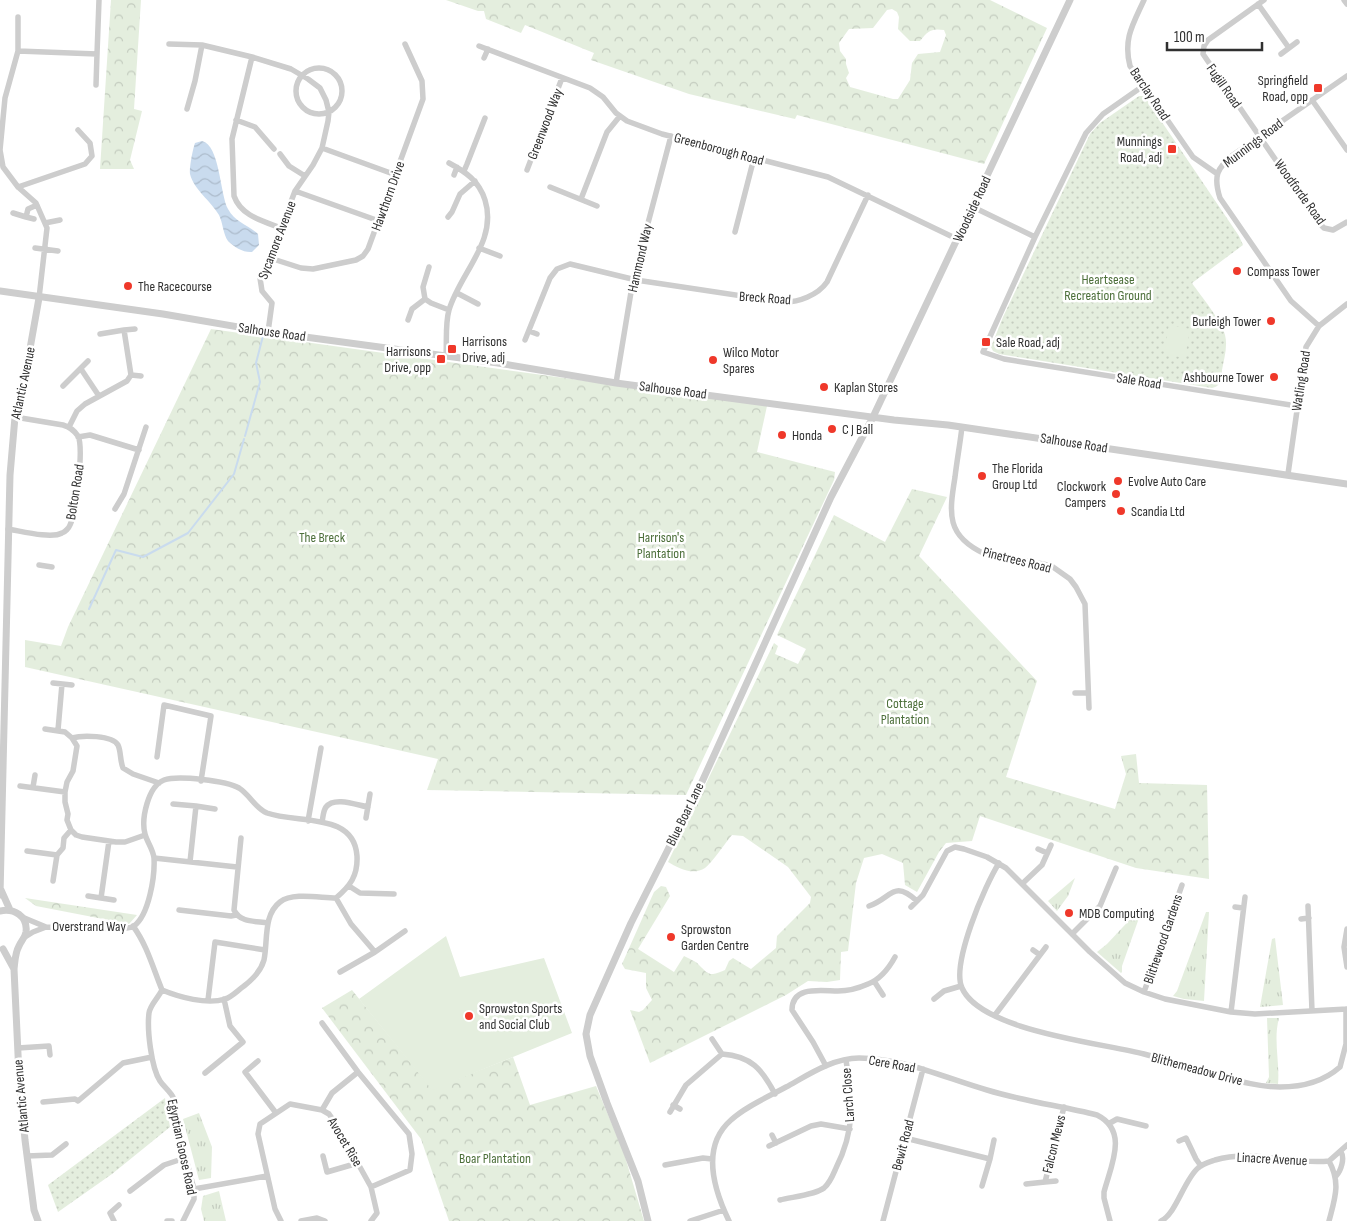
<svg xmlns="http://www.w3.org/2000/svg" width="1347" height="1221" font-family="'Sofia Sans Condensed',sans-serif">
<defs>
<pattern id="grass-tufts" width="24" height="20" patternUnits="userSpaceOnUse" patternTransform="scale(1.25)"><rect width="24" height="20" fill="#e4eede"/><path d="M3 7l-1-3M5 7V3M7 7l1-3M15 17l-1-3M17 17v-4M19 17l1-3" fill="none" stroke="#c4ccbf"/></pattern>
<pattern id="forest-crowns" width="20" height="18" patternUnits="userSpaceOnUse" patternTransform="scale(1.25)"><rect width="20" height="18" fill="#e4eede"/><path d="M2 6a3 3 0 1 1 6 0M12 15a3 3 0 1 1 6 0" fill="none" stroke="#c4ccbf"/></pattern>
<pattern id="park-dots" width="8" height="8" patternUnits="userSpaceOnUse" patternTransform="scale(1.25)"><rect width="8" height="8" fill="#e4eede"/><path d="M2 2h.1M6 6h.1" fill="none" stroke="#c4ccbf" stroke-width="1.8" stroke-linecap="round"/></pattern>
<pattern id="water-waves" width="16" height="10" patternUnits="userSpaceOnUse" patternTransform="scale(1.25)"><rect width="16" height="10" fill="#c9dbee"/><path d="M0 5q4-4 8 0t8 0" fill="none" stroke="#adbccc"/></pattern>
</defs>
<rect width="100%" height="100%" fill="#fff"/>
<path fill="url(#grass-tufts)" d="M1075,878L1068,896L1057,911L1048,901Z
M1137,912L1139,918L1122,966V972L1121,973L1097,952L1107,944Z
M1206,912H1209L1204,1001L1184,999L1173,996L1177,991Z
M1275,938L1283,1005L1260,1007L1272,939Z
M1267,1018H1279C1273,1040 1280,1062 1278,1084L1266,1083L1269,1077Z
M199,1113L212,1147L211,1178L199,1180L183,1119Z
M219,1191L226,1221H204L201,1209L203,1196Z"/>
<path fill="url(#forest-crowns)" fill-rule="evenodd" d="M111,0H141L134,109L142,111L130,160L134,169H100Z
M446,0H990L1047,28L984,164L797,115L795,119L689,94L591,60L594,53L525,25L521,33L486,19L484,11H478ZM892,9L897,12L899,17L898,29L910,41H920C928,31 931,28 944,30L946,35L940,52L918,54L912,63L910,80L898,99H893L850,87L846,78L849,73L846,64V59L840,51L839,43L849,29L873,28L887,10Z
M211,329L767,406L757,452L835,472L834,480L686,795L427,790L438,759L25,667V640L61,646L68,627Z
M912,489L947,497L919,556L1037,681L1006,777L1115,809L1126,774L1121,756L1136,754L1139,783L1207,785L1209,879L1136,868L980,816L972,841L946,843L939,852L917,892L905,885L903,863L882,854L864,858L856,883L848,951L841,952L840,980L827,982L808,981L786,995L650,1063L630,1010L639,1012L643,1010L652,1000L646,988V973L625,969L622,964L654,892L661,886L666,887L670,896L638,949L674,972L684,956C689,959 696,961 699,965C710,976 710,976 725,970L729,961L733,958L751,969L776,948L777,936L810,903L811,897L788,867L743,836L732,835C726,842 711,864 705,868C693,876 678,868 668,862L774,643L778,646L775,654L798,664L806,649L777,635L834,515L885,542Z
M25,898L137,915L129,924L36,906Z
M352,990L432,1089L513,1057L530,1105L596,1086L624,1153L644,1221H449L421,1139L322,1008Z"/>
<path fill="url(#park-dots)" d="M1139,96H1143L1147,100L1239,236L1243,245L1192,283C1200,295 1222,321 1225,335C1228,346 1224,359 1222,370C1221,378 1222,386 1212,388L999,354L993,351L991,347L1003,317L1090,134L1100,123Z
M165,1098L170,1127L112,1174L58,1212L48,1185Z"/>
<path fill="#e4eede" d="M1169,325L1190,329L1185,358L1164,354Z
M446,936L460,977L544,958L572,1033L432,1090L359,999Z"/>
<path fill="url(#water-waves)" d="M202,141C220,145 220,195 228,209C235,222 248,225 258,234L259,245L252,252C244,253 234,247 228,241C223,234 223,223 219,215C211,201 194,190 190,174C189,168 193,148 195,143Z"/>
<g fill="none" stroke-linecap="round" stroke-linejoin="round">
<path stroke="#c9dbee" stroke-width="2" d="M245,436L260,382L256,363L263,336
M89,609L116,550L143,557L188,533L234,474L244,439"/>
<path stroke="#cdcdcd" stroke-width="5.5" d="M1144,0C1133,24 1123,39 1130,66L1193,157L1216,173
M1264,0L1208,40L1204,46L1203,54L1319,223L1324,228L1333,230L1347,222
M1344,0L1347,4
M1258,4L1289,48L1281,54
M18,17V51L5,98L0,150L3,167L18,187L36,203L47,228L39,298
M169,44L202,45L252,57L291,69L308,79L320,88L326,100L329,112L328,121L322,148L313,165L295,191L270,258L260,278L262,291L272,303L268,332
M479,46L590,88L603,97L616,113L627,121L662,134L828,177L957,239
M1289,48L1297,42
M18,51L97,54L96,85
M97,54L99,0
M252,57L232,139L234,196C241,216 263,221 281,228
M484,58L488,49
M296 91a23 23 0 1 1 46 0a23 23 0 1 1-46 0Z
M1143,86L1103,114L1086,133L1035,237L983,352L1004,359L1297,406
M1312,100L1347,150
M187,109L195,81L202,45
M236,120L255,127L274,149
M322,148L396,175
M280,154L289,166L305,176
M527,170L562,78
M464,171L467,164L485,118
M454,175L457,167
M18,187L85,164L92,156L90,143L78,130
M550,187L597,206
M295,191L379,221
M581,199L607,132L620,116
M973,207L1035,237
M13,213L26,217
M448,217L452,212L460,194L475,181
M34,219L26,217L28,209L37,205
M45,223L60,220
M735,232L754,158
M35,248L58,251
M479,248L500,256
M270,258L301,268L313,269L356,260L363,256L368,249L423,99L422,81L405,44
M429,267L423,287L425,299L431,303L449,310
M457,293L478,304
M408,320L412,309L425,299
M1319,326L1291,301L1220,198C1213,176 1217,168 1233,155L1347,76
M124,330L135,329
M529,331L537,334
M525,340L550,278L557,269L570,264L636,280L782,302C798,303 818,295 827,282L868,195
M446,356C447,341 445,324 449,310C460,273 498,241 485,200C479,181 466,172 449,163
M81,369L99,396
M131,375L141,376
M616,383L633,280L671,136
M63,386L88,361
M69,427L77,411L85,404L127,381L131,375L124,330L100,334
M962,427C960,444 957,460 955,477C949,514 946,536 985,554L1043,564L1053,567L1070,579L1076,587L1085,604L1089,708
M78,437L90,435L139,450
M1288,474L1306,347L1319,326L1347,304
M115,509L124,494L146,427
M8,529C21,531 51,539 62,533C65,532 69,528 70,525C76,513 84,448 78,436C74,430 70,427 63,425L15,417
M39,565L52,567
M53,683L72,685
M1075,693H1088
M45,729L65,732L72,738L77,746L73,771L67,782L65,792V802L68,814L67,820L71,830L76,835L82,837L116,842H125L145,835
M58,730L62,684
M72,738C82,735 112,735 118,745C121,751 120,761 123,768L133,774L159,783
M157,757L164,705L211,716L201,781
M20,786L65,792
M33,787L35,775
M173,804L196,806L190,862
M196,806L215,809
M366,818L370,794
M308,821L321,748
M322,822C323,818 323,811 326,807C334,796 357,805 368,807
M241,838L234,910C240,923 256,921 268,923
M1038,849L1047,853
M27,851L57,855L63,848L64,838L71,830
M154,858L237,867
M999,863C985,885 951,964 962,988C981,1031 1102,1043 1144,1054C1166,1060 1188,1066 1209,1073C1232,1079 1256,1087 1280,1087C1302,1087 1323,1082 1340,1067L1346,1044V1009
M53,881L57,855
M1023,883L1042,865L1051,845
M349,886L360,893L394,894
M88,896L114,900
M101,898L109,841
M336,898L351,924L375,952L340,972
M869,906C892,898 893,879 917,901
M1308,906L1312,1011
M911,907L923,895L947,851L955,847L964,849L987,857L1006,868L1090,952L1125,983L1144,992L1165,999L1231,1012L1255,1014L1347,1009
M1235,907L1243,908
M179,910L231,916L236,915
M22,917L46,927L123,929C126,928 131,928 134,926C149,915 155,876 154,858C153,849 147,842 145,834C141,819 148,786 164,780C178,775 227,781 239,788C250,795 255,808 267,813C298,824 354,812 357,856C358,876 350,886 336,898C320,898 293,892 280,902C263,915 268,941 264,960C261,971 253,979 244,986C238,990 232,997 225,999C207,1005 179,997 162,990C153,968 147,945 133,926
M1301,919L1309,918
M1347,929L1344,947L1347,967
M1072,934L1100,906L1116,868
M25,937L33,932L46,927
M1033,950L1040,955
M375,952L405,931
M874,981L883,995
M162,990C158,998 150,1005 149,1013C147,1029 151,1067 160,1081C164,1087 171,1092 174,1099C176,1104 174,1109 175,1114C181,1139 187,1164 194,1189V1199L183,1221
M1144,992L1182,885
M934,999L944,991L961,986
M208,1000L215,942L265,950
M1231,1012L1245,897
M995,1015L1046,947
M322,1023L358,1072L409,1134L412,1154L410,1170L371,1187
M712,1039L722,1054
M18,1048L49,1046L50,1055
M258,1061L245,1072L276,1113
M826,1066L813,1042L792,1010C792,985 822,991 838,991C848,991 859,988 868,984C881,979 889,968 895,957
M205,1073L243,1042L230,1026L224,999
M43,1102L75,1099L78,1101L123,1063L152,1057
M673,1105L680,1109
M322,1110L332,1093L358,1072
M670,1112L686,1085L722,1054C751,1056 762,1069 775,1094
M1110,1123L1117,1119L1146,1126
M772,1135L776,1143
M905,1138L990,1159L994,1140
M1179,1141L1186,1138L1196,1159L1201,1166
M769,1146L811,1126L821,1124L850,1129
M27,1156L52,1155L66,1144
M323,1156L327,1172L358,1163
M1329,1161C1341,1183 1335,1198 1329,1221
M665,1165L703,1158L712,1159
M1336,1176C1341,1171 1345,1158 1341,1152
M1056,1181L1045,1182L1064,1107
M1026,1184L1045,1182
M982,1186L990,1159
M194,1189L267,1176
M130,1191L164,1165L185,1158
M780,1200C791,1197 815,1195 824,1188C830,1183 833,1175 836,1168C856,1128 852,1102 846,1060
M114,1221L110,1213L119,1205
M167,1221H172
M281,1221L275,1209L258,1134L260,1124L290,1104L322,1110L329,1114L336,1124L371,1187L377,1213L371,1221
M301,1221L317,1218L325,1221
M690,1221L724,1210
M729,1221C714,1190 700,1147 731,1120C746,1106 768,1097 786,1087C808,1075 833,1058 859,1058C903,1058 945,1078 987,1090C1023,1101 1061,1106 1097,1115C1129,1131 1111,1165 1104,1192V1198L1110,1221
M883,1221L923,1069
M1161,1221C1176,1214 1184,1180 1198,1168C1202,1164 1209,1162 1215,1160C1253,1149 1291,1165 1329,1161L1347,1145"/>
<path stroke="#cdcdcd" stroke-width="7" d="M0,291L163,314L268,332L498,363L616,383L894,420L948,425L1347,484
M1,890L10,910
M0,895L10,475L15,417L26,371L39,298
M0,911C14,908 28,916 26,932C25,938 21,941 19,946C15,953 15,961 14,969L19,1075L25,1140L34,1210L38,1221
M3,949L14,969
M648,1221L638,1181L607,1103L590,1056L586,1034L590,1015L631,923L701,784L831,497L873,417L1070,0"/>
</g>
<g fill="#ef382a" stroke="#fff" stroke-width="2">
<rect x="1313" y="83" width="10" height="10" rx="2.5"/>
<rect x="1167" y="144" width="10" height="10" rx="2.5"/>
<circle cx="1237" cy="271" r="5"/>
<circle cx="128" cy="286" r="5"/>
<circle cx="1271" cy="321" r="5"/>
<rect x="981" y="337" width="10" height="10" rx="2.5"/>
<rect x="447" y="344" width="10" height="10" rx="2.5"/>
<rect x="436" y="354" width="10" height="10" rx="2.5"/>
<circle cx="713" cy="360" r="5"/>
<circle cx="1274" cy="377" r="5"/>
<circle cx="824" cy="387" r="5"/>
<circle cx="832" cy="429" r="5"/>
<circle cx="782" cy="435" r="5"/>
<circle cx="982" cy="476" r="5"/>
<circle cx="1118" cy="481" r="5"/>
<circle cx="1116" cy="494" r="5"/>
<circle cx="1121" cy="511" r="5"/>
<circle cx="1069" cy="913" r="5"/>
<circle cx="671" cy="937" r="5"/>
<circle cx="469" cy="1016" r="5"/>
</g>
<g text-anchor="middle" dominant-baseline="central" stroke-width="5" stroke-linejoin="round" paint-order="stroke">
<g font-size="14" fill="#303030" stroke="#fff" text-anchor="start">
<text x="1308" y="80" text-anchor="end">Springfield<tspan x="1308" dy="16">Road, opp</tspan></text>
<text x="1162" y="141" text-anchor="end">Munnings<tspan x="1162" dy="16">Road, adj</tspan></text>
<text x="1247" y="271">Compass Tower</text>
<text x="138" y="286">The Racecourse</text>
<text x="1261" y="321" text-anchor="end">Burleigh Tower</text>
<text x="462" y="341">Harrisons<tspan x="462" dy="16">Drive, adj</tspan></text>
<text x="996" y="342">Sale Road, adj</text>
<text x="431" y="351" text-anchor="end">Harrisons<tspan x="431" dy="16">Drive, opp</tspan></text>
<text x="723" y="352">Wilco Motor<tspan x="723" dy="16">Spares</tspan></text>
<text x="1264" y="377" text-anchor="end">Ashbourne Tower</text>
<text x="834" y="387">Kaplan Stores</text>
<text x="842" y="429">C J Ball</text>
<text x="792" y="435">Honda</text>
<text x="992" y="468">The Florida<tspan x="992" dy="16">Group Ltd</tspan></text>
<text x="1128" y="481">Evolve Auto Care</text>
<text x="1106" y="486" text-anchor="end">Clockwork<tspan x="1106" dy="16">Campers</tspan></text>
<text x="1131" y="511">Scandia Ltd</text>
<text x="1079" y="913">MDB Computing</text>
<text x="681" y="929">Sprowston<tspan x="681" dy="16">Garden Centre</tspan></text>
<text x="479" y="1008">Sprowston Sports<tspan x="479" dy="16">and Social Club</tspan></text>
</g>
<g font-size="14" fill="#303030" stroke="#fff">
<text transform="translate(1224 86) rotate(55)">Fugill Road</text>
<text transform="translate(1150 94) rotate(56)">Barclay Road</text>
<text transform="translate(545 124) rotate(-69)">Greenwood Way</text>
<text transform="translate(1253 143) rotate(-37)">Munnings Road</text>
<text transform="translate(719 149) rotate(15)">Greenborough Road</text>
<text transform="translate(1300 192) rotate(54)">Woodforde Road</text>
<text transform="translate(388 196) rotate(-70)">Hawthorn Drive</text>
<text transform="translate(972 209) rotate(-65)">Woodside Road</text>
<text transform="translate(277 240) rotate(-69)">Sycamore Avenue</text>
<text transform="translate(640 258) rotate(-77)">Hammond Way</text>
<text transform="translate(765 298) rotate(4)">Breck Road</text>
<text transform="translate(272 332) rotate(8)">Salhouse Road</text>
<text transform="translate(1139 381) rotate(9)">Sale Road</text>
<text transform="translate(1301 381) rotate(-81)">Watling Road</text>
<text transform="translate(23 383) rotate(-78)">Atlantic Avenue</text>
<text transform="translate(673 390) rotate(7)">Salhouse Road</text>
<text transform="translate(1074 443) rotate(9)">Salhouse Road</text>
<text transform="translate(75 492) rotate(-81)">Bolton Road</text>
<text transform="translate(1017 560) rotate(14)">Pinetrees Road</text>
<text transform="translate(685 814) rotate(-64)">Blue Boar Lane</text>
<text x="89" y="926">Overstrand Way</text>
<text transform="translate(1163 939) rotate(-71)">Blithewood Gardens</text>
<text transform="translate(892 1064) rotate(10)">Cere Road</text>
<text transform="translate(1197 1069) rotate(15)">Blithemeadow Drive</text>
<text transform="translate(848 1095) rotate(-94)">Larch Close</text>
<text transform="translate(21 1096) rotate(-95)">Atlantic Avenue</text>
<text transform="translate(345 1142) rotate(59)">Avocet Rise</text>
<text transform="translate(1054 1144) rotate(-76)">Falcon Mews</text>
<text transform="translate(903 1145) rotate(-75)">Bewit Road</text>
<text transform="translate(182 1147) rotate(78)">Egyptian Goose Road</text>
<text transform="translate(1272 1159) rotate(3)">Linacre Avenue</text>
</g>
<g font-size="14" fill="#4c6f3a" stroke="#fff">
<text x="1108" y="279">Heartsease<tspan x="1108" dy="16">Recreation Ground</tspan></text>
<text x="322" y="537">The Breck</text>
<text x="661" y="537">Harrison's<tspan x="661" dy="16">Plantation</tspan></text>
<text x="905" y="703">Cottage<tspan x="905" dy="16">Plantation</tspan></text>
<text x="495" y="1158">Boar Plantation</text>
</g>
</g>
<path d="M1167 42v8h95v-8" fill="none" stroke="#303030" stroke-width="2.5"/>
<text x="1174" y="42" font-size="15" fill="#303030" stroke="#ffffff" stroke-width="4" paint-order="stroke">100 m</text>
</svg>
